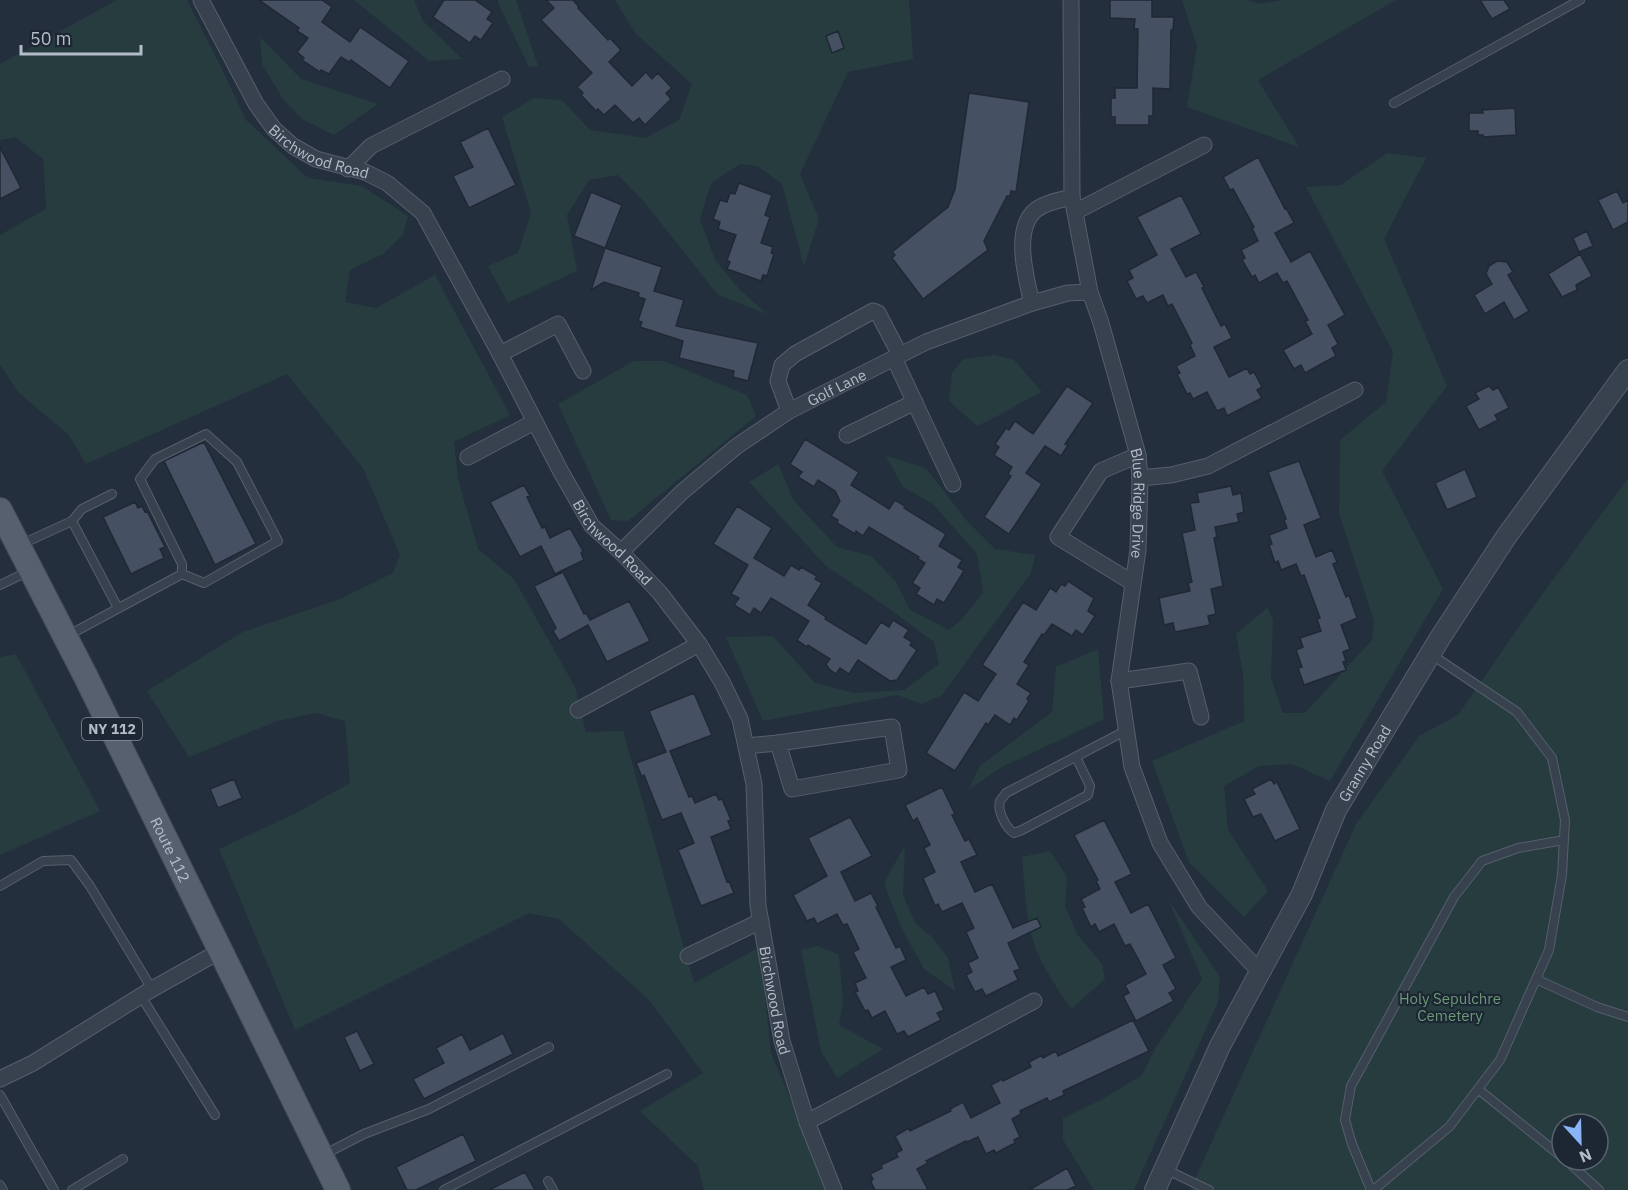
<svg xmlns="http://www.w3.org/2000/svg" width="1628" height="1190" font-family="'IBM Plex Sans',sans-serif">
<rect width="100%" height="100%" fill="#242f3e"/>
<path fill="#263c3f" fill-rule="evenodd" d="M117,0H187L221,67L246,120L308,178L362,186L408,216L403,235L383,254L350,270L345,302L376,308L435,275L510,415L454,442L458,479L478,549L514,579L575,687L586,732L623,731L694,983L760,947L771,1053L829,1190H704L698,1166L640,1111L703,1073L649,1000L559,919L529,913L295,1030L219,849L296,813L350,783L345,721L316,713L277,721L189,757L147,691L243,632L340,599L393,573L400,555L363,468L287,374L86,464L69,435L19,393L0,365V235L46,209L43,159L15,137L0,140V64Z
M354,0H414L423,21L462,59L429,61Z
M498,0H516L538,66L529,67L499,5Z
M615,0H909L913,59L848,72L800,174L819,219L804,266L782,184L757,166L740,164L711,183L700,219L715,260L739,289L767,314L718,295L645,203L618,175L589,180L567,215L577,271L508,303L488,266L518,253L531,213L502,117L534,98L562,100L590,130L645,138L679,120L692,84L636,34Z
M1182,0H1248L1258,4L1284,0H1396L1258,80L1299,147L1187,107L1197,46Z
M260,37L301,79L378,104L334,135L302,119L283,99L262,64Z
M1387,153L1426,158L1384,239L1447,386L1382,471L1443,589L1330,781L1292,764L1259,766L1224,786L1228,830L1268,891L1244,917L1189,862L1152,761L1244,721L1243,674L1236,634L1267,608L1273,620L1271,678L1283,713H1305L1372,640L1374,621L1339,513L1340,440L1386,402L1393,352L1306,187L1341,185Z
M994,355L1014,360L1042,392C1020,402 1000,416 977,426L949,401L952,373L963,359Z
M634,361H664L747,395L756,416L628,521L611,520L558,404Z
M886,456L926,468L967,521L995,549L1035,555L1031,573L942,695L922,704L897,695L763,721L726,637L773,636L815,683L854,693L904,690L939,664L934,642L884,605L826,566L749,482L778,464L794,501L837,547L871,556L896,582L910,610L949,630L962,619L983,593L977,554L933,504L903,487Z
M1628,478V1190H1190L1356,824L1419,736L1458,715L1527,615ZM1562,1124H1598V1160H1562Z
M1098,649L1104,719L1002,767L968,790L980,766L1052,712L1056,667Z
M16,654L100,811L0,855V657Z
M905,845L903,895L915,923L933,938L948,958L955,991L924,969L900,925L884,883Z
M1050,851L1067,877L1065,906L1077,934L1102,964L1105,979L1071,1009C1058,989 1042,967 1034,944C1025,917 1025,886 1022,857Z
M1168,899L1220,977L1218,1002L1134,1190H1094L1063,1140V1118L1101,1100L1142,1075L1156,1047L1202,979Z
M818,946L839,955L843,1001L839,1025L883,1049L837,1078L821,1051L801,950Z"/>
<path fill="#455162" stroke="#1f2835" stroke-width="1.5" d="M259,0H322L332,7L322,22L350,42L360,27L409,61L390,88L351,60L349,62L341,57L329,74L321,70L320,72L302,60L304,58L297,52L308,38L297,31L299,28Z
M444,0H475L492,12L487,19L493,23L481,40L475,36L470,43L433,17Z
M546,0H573L579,7L578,8L608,40L610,38L621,50L609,62L632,86L646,72L652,79L658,73L672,88L666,93L671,99L645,125L639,118L633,123L615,105L604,115L598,109L596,111L581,95L583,93L577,87L592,73L541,20L554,8Z
M1110,0H1152V17H1174L1173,30H1171L1170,89L1153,88V116H1149V125H1115V117H1111V98H1115V88H1137L1138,29H1134L1135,19L1110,18Z
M1480,0H1504L1510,9L1492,19Z
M838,31L844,48L832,53L826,36Z
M969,93L1029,102L1016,192L1011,191L1010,196H1007L984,241L988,250L923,299L892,258L895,255L892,252L948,207L955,189Z
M1515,108L1516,135L1483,137V135H1478V131H1469V113H1483L1482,110Z
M488,128L516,185L469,208L453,176L473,167L460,142Z
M0,147L21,188L0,199Z
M1258,157L1285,209L1286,208L1294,223L1275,233L1291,262L1310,251L1345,315L1328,325L1338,344L1332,348L1336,356L1305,373L1301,365L1294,369L1283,350L1312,334L1305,321L1308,320L1287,281L1283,283L1277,273L1259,283L1255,275L1252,277L1242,260L1245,258L1241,250L1258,241L1252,228L1254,227L1233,189L1230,190L1223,177Z
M739,183L772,195L765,215L770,217L761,243L773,247L771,253L774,254L767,276L763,275L761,281L727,269L730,262L727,260L736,235L718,229L720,222L713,219L720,200L727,202L730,193L735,194Z
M1617,191L1623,203L1628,200V222L1613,230L1598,200Z
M591,192L622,205L605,248L662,267L654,291L684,300L676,326L758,343L748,381L733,377L734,371L679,358L683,341L640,327L642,322L638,321L645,299L638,297L639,293L604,282L591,290L605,248L574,236Z
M1181,195L1201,234L1171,249L1186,277L1196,272L1204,287L1202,288L1221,326L1225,324L1232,338L1214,347L1229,377L1247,368L1250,374L1254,372L1262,387L1257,390L1262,398L1227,416L1224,408L1217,411L1207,392L1193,399L1190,393L1187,394L1177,374L1180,373L1176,366L1195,356L1190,345L1192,343L1172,304L1168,306L1163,295L1147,303L1143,296L1136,299L1127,281L1133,278L1129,270L1157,255L1137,217Z
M1587,231L1593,246L1579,252L1573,238Z
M1580,254L1592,276L1576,285L1577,290L1562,297L1548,274Z
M1497,261L1507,262L1513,272L1508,275L1529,311L1514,320L1504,302L1485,314L1474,295L1492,284L1486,274L1489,266Z
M1067,386L1093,403L1065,444L1068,445L1061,456L1045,446L1026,473L1042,484L1009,534L984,517L1011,476L1008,474L1012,467L994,455L999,447L995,444L1006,428L1009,430L1015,421L1033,434Z
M1489,386L1493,390L1498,387L1509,408L1495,415L1498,420L1479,430L1466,406L1479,399L1475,393Z
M805,439L859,472L851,485L889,509L895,500L905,506L904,508L946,534L939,546L962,560L958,567L964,571L944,603L937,599L934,605L916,594L920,588L912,583L925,563L918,559L919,557L869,527L863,536L856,531L855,534L837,523L838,520L831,516L840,501L835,491L818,480L814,487L798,477L802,472L790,464Z
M204,442L256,544L215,565L164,461Z
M1299,461L1321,518L1304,525L1316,557L1332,550L1337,562L1333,564L1346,597L1349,595L1357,618L1341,625L1350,649L1343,652L1346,661L1343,662L1346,670L1304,685L1298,668L1302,667L1296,650L1303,647L1300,638L1321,631L1317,619L1320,618L1304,575L1301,576L1296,564L1281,570L1278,561L1275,563L1269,545L1272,544L1269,535L1287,528L1284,520L1286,519L1268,472Z
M1465,469L1477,497L1447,510L1435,483Z
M524,485L530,496L527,497L542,528L545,527L550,538L570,528L583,551L581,553L584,560L555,574L541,546L520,557L490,502Z
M1231,486L1233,495L1241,493L1244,512L1237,514L1239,522L1215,527L1217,537L1214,538L1223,586L1211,589L1216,614L1208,616L1210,625L1175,632L1173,623L1164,625L1159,598L1190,591L1188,583L1192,582L1182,533L1195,530L1190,503L1199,502L1197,493Z
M135,502L138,508L142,506L145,512L147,511L165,547L160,549L164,558L131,574L103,517Z
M737,506L772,528L754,558L784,576L791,565L799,570L801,567L817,576L815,579L822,583L808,605L826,617L825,619L866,644L881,622L889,627L893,620L909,630L904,637L912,642L910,645L917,650L897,680L890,681L858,660L849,674L840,668L836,674L829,669L826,664L830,659L808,645L807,647L797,640L809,621L771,598L761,613L754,608L750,615L734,605L739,598L731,594L748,565L713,544Z
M563,572L584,614L586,613L590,620L629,601L650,641L607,662L588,625L559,641L553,631L556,628L534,586Z
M1068,581L1094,598L1088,611L1095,616L1083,635L1076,630L1072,636L1052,624L1044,635L1042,634L1024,662L1029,665L1017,684L1031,693L1027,699L1029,701L1017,720L1014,718L1010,725L995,715L988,725L986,723L955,771L926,753L964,692L978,701L996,674L982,665L1023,602L1036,610L1050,588L1056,592L1061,584L1065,586Z
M694,693L712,735L670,751L689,797L692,796L695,803L716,794L719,800L722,799L731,820L728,821L731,829L711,837L727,882L729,881L734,893L701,906L678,850L694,843L681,813L662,820L644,775L642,777L636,763L666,752L649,711Z
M234,779L242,798L218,808L210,789Z
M1271,779L1274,784L1277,782L1300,829L1275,841L1261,814L1253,817L1244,799L1255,794L1252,789Z
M942,787L955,814L952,815L965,841L969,839L977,855L961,862L975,892L992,884L1013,928L1037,918L1041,927L1008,943L1020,969L1014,971L1018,980L986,996L982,989L975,992L966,975L972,972L968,963L978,958L966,932L974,928L962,903L942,912L938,904L935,906L923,878L935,872L924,848L930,845L917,818L913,821L905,805Z
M850,817L872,856L841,872L855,901L871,893L878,906L876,907L896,948L900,946L906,960L891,967L906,996L924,987L928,994L935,991L944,1010L937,1013L941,1020L908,1037L904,1031L897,1034L885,1011L872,1018L868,1010L865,1011L855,992L858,991L855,983L866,978L853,952L859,949L847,924L843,925L837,914L817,924L814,918L807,921L793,895L827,876L808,838Z
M1104,820L1132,874L1115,882L1131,913L1148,904L1176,958L1163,965L1176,989L1169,993L1174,1001L1136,1021L1123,996L1129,993L1125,985L1146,974L1130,944L1125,946L1114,924L1099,932L1095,924L1091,927L1082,908L1085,907L1081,899L1100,889L1096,881L1098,880L1074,835Z
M1133,1020L1149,1051L1063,1091L1064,1095L1049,1102L1047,1098L1020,1111L1021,1114L1012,1119L1020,1137L1014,1140L1015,1143L996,1153L994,1150L986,1154L978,1137L967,1142L966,1141L926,1161L928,1163L917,1169L928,1190H875L871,1182L873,1179L870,1174L882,1168L881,1165L898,1157L896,1153L902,1150L895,1136L909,1128L910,1131L951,1111L950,1109L963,1102L971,1118L1000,1103L991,1085L1002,1079L1003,1081L1031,1067L1029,1062L1042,1055L1043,1058L1056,1051L1058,1056Z
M357,1031L374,1064L360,1071L344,1037Z
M503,1033L513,1054L424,1099L413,1079L444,1063L436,1048L462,1034L470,1050Z
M463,1134L476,1161L416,1190H407L396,1167Z
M1067,1168L1076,1186L1067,1190H1029Z
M525,1172L535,1190H489Z"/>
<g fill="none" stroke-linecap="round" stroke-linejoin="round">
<defs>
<path id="service" d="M1394,103L1580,0
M72,521L82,509L112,494
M22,544L72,521L118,608
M0,585L27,572
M67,636L182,574L204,583L278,541L237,462L206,434L155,459L140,479L182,564V574
M1076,757L1090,786L1088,795L1022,830L1014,833C1006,828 997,811 1000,801C1002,798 1004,796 1006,793L1127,730
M0,886L43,861L71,860L90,886L152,989
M1536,979L1597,1007L1628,1017
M141,996L215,1115
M1478,1089L1562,1157
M0,1095L54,1190
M323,1155L364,1134L429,1109L549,1047
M1566,1160L1599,1190
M1165,1169L1209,1190
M548,1181L553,1190
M0,1185L3,1190
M72,1190L123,1159
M444,1190L667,1074
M1370,1190L1377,1187L1449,1127L1500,1060L1549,950L1562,875L1565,820L1552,758L1517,712L1432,655
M1371,1190L1352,1144L1345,1120L1351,1086L1454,897L1482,861L1518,848L1564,840"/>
<g id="minor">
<path id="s1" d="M201,0L256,104L274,129L293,146L316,159L365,172L387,183L423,213L500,354L561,472L592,526L621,552L660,593L699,644L722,682L740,719L754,784L758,906L782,1041L807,1122L834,1190"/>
<path id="s2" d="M1071,0L1072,197L1090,292L1101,323L1138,455L1140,478L1138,550L1119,681L1132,767L1160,843L1199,907L1260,972"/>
<path d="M348,169L371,146L502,79"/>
<path d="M1075,212L1204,145"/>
<path d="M1032,303C1026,278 1012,227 1037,209C1047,202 1060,200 1072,197"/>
<path d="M500,354L558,324L583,371"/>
<path d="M894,358L953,484"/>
<path d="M789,411L778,381L782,365L795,354L873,311L878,313L900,355"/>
<path d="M847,435L915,402"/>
<path d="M468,457L534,422"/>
<path d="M1140,478L1171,475L1208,466L1355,390"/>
<path id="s3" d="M621,552L682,492L737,446L789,411L926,342L1032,303L1068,293L1090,292"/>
<path d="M1133,583L1058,537L1101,471L1138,455"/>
<path d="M1119,681L1189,671L1201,717"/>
<path d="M578,710L699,644"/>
<path d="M892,727L899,770L792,789L778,743Z"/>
<path d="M746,746L778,743"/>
<path d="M688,956L761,921"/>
<path d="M0,1079L33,1063L147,992L220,951"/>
<path d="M807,1122L1034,1001"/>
</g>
<g id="tertiary">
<path id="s4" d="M1155,1190L1220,1046L1302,894L1336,810L1440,638L1506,537L1628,370"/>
</g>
<g id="primary">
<path id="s5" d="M0,510L85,675L338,1190"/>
</g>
</defs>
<use href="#service" stroke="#565f6c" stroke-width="10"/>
<use href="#minor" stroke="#565f6c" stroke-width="17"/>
<use href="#tertiary" stroke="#565f6c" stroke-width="22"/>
<use href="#primary" stroke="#414a57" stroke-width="26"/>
<use href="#service" stroke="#38414e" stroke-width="8"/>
<use href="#minor" stroke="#38414e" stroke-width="15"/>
<use href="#tertiary" stroke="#38414e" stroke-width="20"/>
<use href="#primary" stroke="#56606e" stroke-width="24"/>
</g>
<g text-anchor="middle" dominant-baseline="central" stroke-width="4.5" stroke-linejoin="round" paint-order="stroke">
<rect fill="#1d2633" stroke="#878f9c" stroke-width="1.5" x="82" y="718" width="60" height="22" rx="4.5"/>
<g font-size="14" font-weight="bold" fill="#b4bcc9">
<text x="112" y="729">NY 112</text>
</g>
<g font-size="15" fill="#b4bcc9" stroke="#1d2633">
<text stroke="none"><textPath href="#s1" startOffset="200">Birchwood Road</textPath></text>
<text stroke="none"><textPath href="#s3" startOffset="273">Golf Lane</textPath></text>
<text stroke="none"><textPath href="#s2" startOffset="512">Blue Ridge Drive</textPath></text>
<text stroke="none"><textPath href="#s1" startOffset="704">Birchwood Road</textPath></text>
<text stroke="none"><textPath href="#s4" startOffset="476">Granny Road</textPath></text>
<text stroke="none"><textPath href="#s5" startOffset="380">Route 112</textPath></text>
<text stroke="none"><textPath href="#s1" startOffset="1208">Birchwood Road</textPath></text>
</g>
<g font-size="15" fill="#6b9a76" stroke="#1d2633">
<text x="1450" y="998">Holy Sepulchre<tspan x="1450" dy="17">Cemetery</tspan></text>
</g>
</g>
<g transform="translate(1580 1142) rotate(158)"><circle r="28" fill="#1d2633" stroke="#59626f" stroke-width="1.5"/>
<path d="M0-4.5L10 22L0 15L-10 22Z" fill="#8ab4f8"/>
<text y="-9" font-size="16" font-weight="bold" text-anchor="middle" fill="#b4bcc9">N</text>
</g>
<path d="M21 45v9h120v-9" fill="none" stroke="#b4bcc9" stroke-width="3"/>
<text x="30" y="45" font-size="18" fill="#b4bcc9" stroke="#1d2633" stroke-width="4.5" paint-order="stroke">50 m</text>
</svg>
